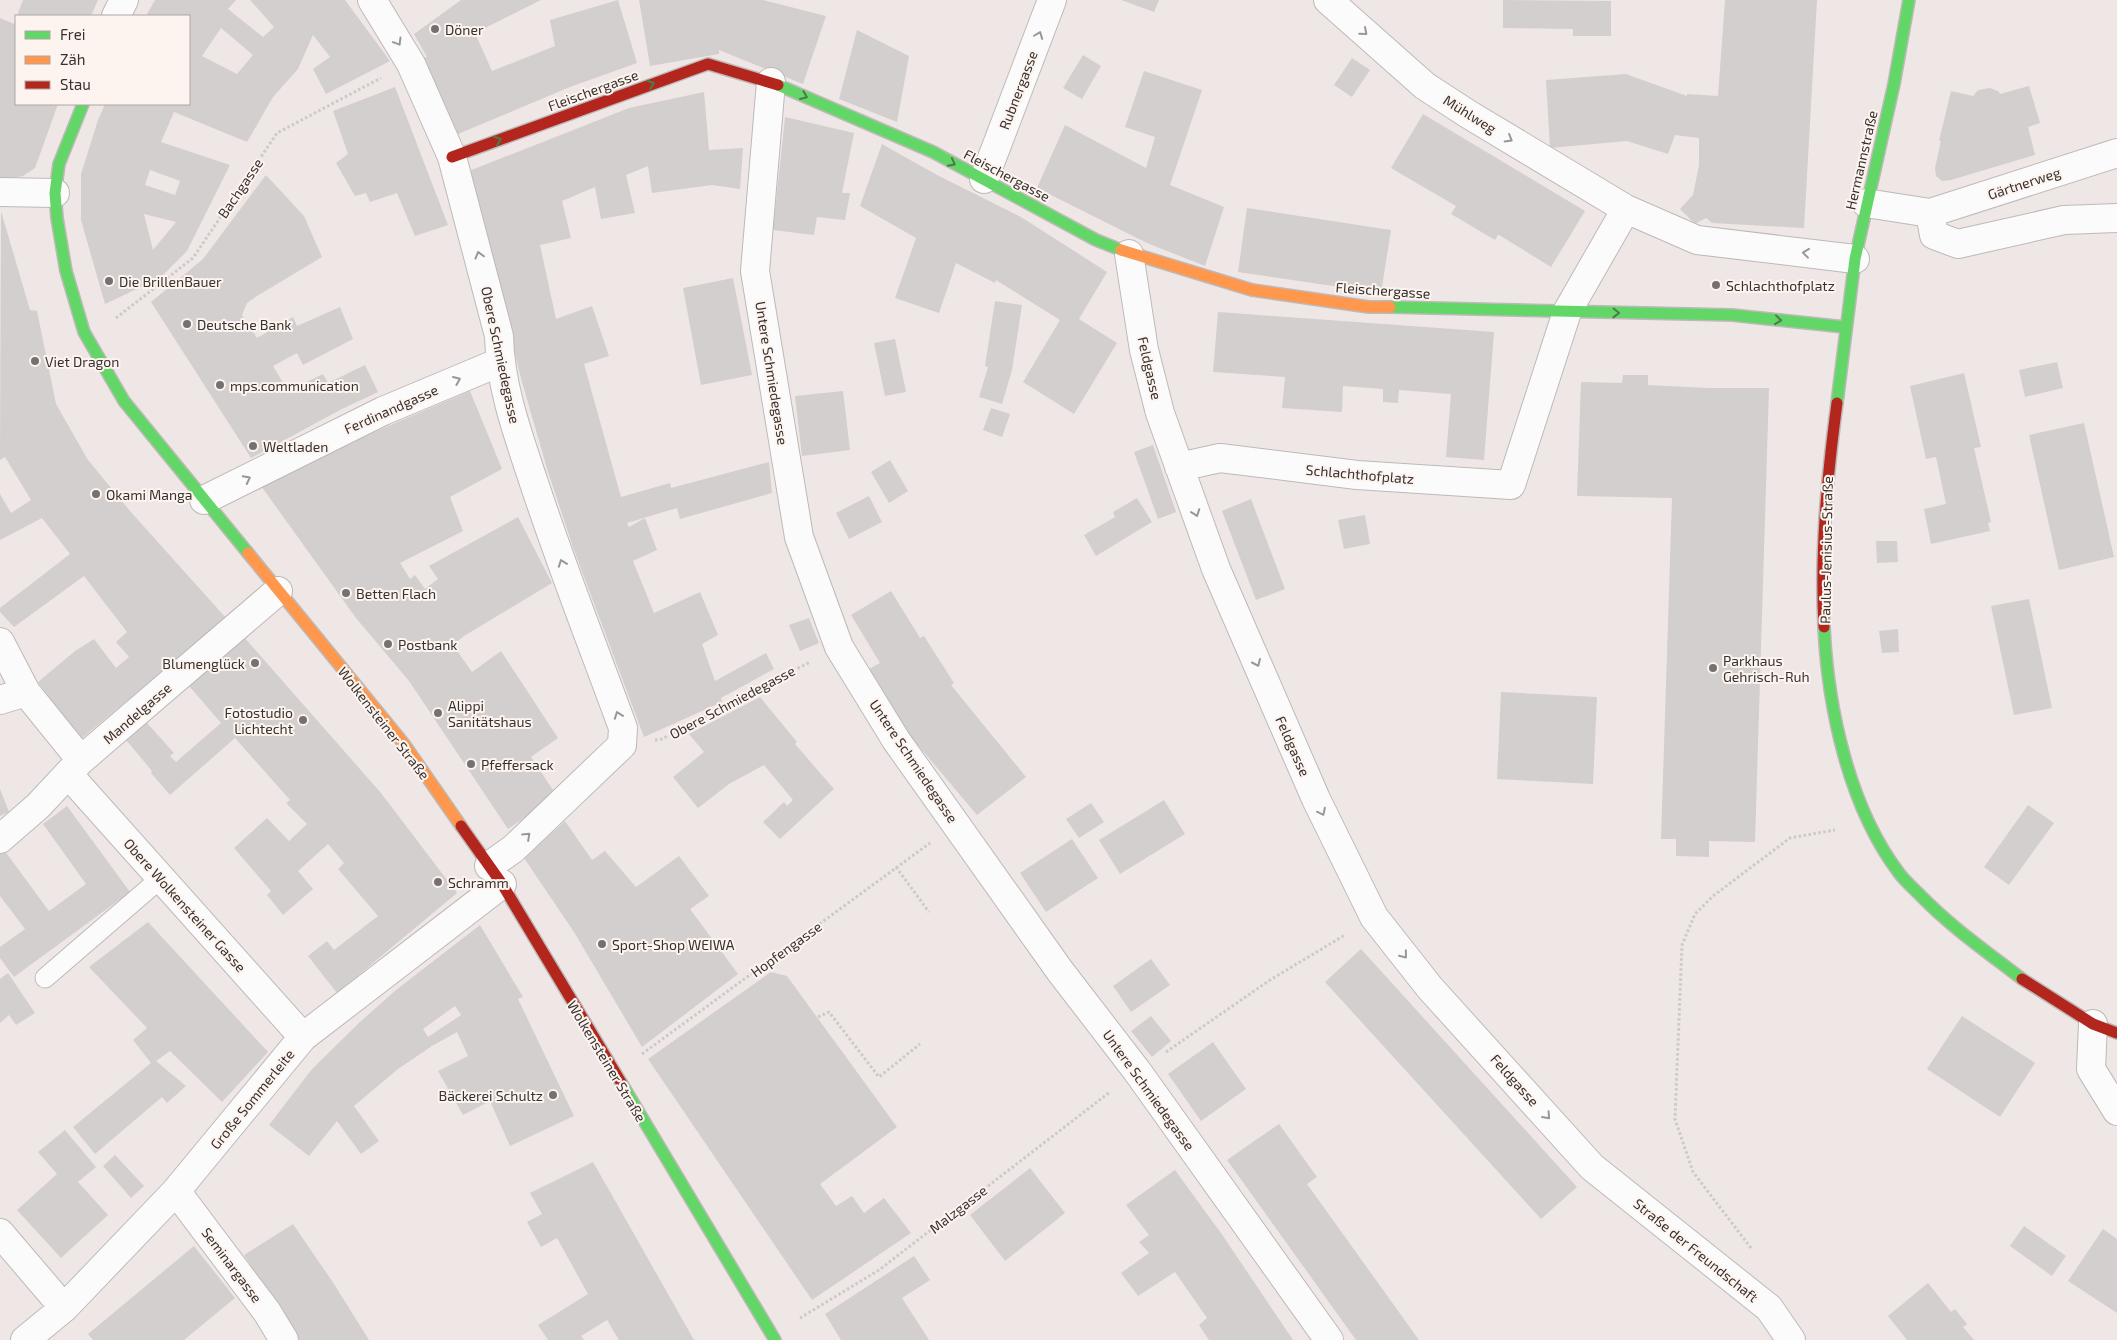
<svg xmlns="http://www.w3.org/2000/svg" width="2117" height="1340" font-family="'Exo 2',sans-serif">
<rect width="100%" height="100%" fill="#eee7e6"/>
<path fill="#d3cfcf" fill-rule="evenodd" d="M23,0H98L91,16H17Z
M155,0H236L228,9L263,37L274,27L250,0H345L390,61L326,94L313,69L330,57L313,35L298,69L273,97L247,142L174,112L161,142L230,165L187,251L160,278L105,304L81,220V174L98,120L105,104H189V16H146ZM221,28L253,55L237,74L202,56ZM150,170L180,181L175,195L145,185ZM144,214L176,222L153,250Z
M461,0H541L475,33L492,71L555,46L550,20L618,0L637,63L570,87L458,134L423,58L427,57L414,34Z
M639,0H763L826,16L803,84L719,50V54L650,66Z
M1121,0H1159L1154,12Z
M1503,0L1611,1V36H1573V29L1503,28Z
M1725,0H1817L1804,228L1712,223L1706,218L1695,224L1680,209L1693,195L1699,165V138L1675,135L1668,154L1627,141L1550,148L1546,80L1626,74L1687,96V94L1718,96Z
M0,18L14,24L16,18V104H58L35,168L23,176L0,180Z
M857,30L909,56L897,122L839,99Z
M1083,55L1101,66L1082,99L1063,88Z
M1352,58L1370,70L1352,97L1334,85Z
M1144,71L1202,90L1170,185L1224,207L1205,266L1147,243L1037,188L1065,125L1146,168L1155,137L1125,127Z
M2029,86L2040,123L2028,127L2035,155L1951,180L1942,181L1936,176L1935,168L1941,141H1939L1951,91L1973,96L1978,90L1990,88L1998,91L2000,94Z
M395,87L448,225L415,236L397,193L370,202L366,193L355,196L336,163L348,154L333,111Z
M704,92L709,150L743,148L740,189L712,185L652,193L648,166L626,175L635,213L601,219L595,187L562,201L571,238L540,245L556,319L592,306L609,356L584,364L621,497L670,483L671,488L769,462L772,493L680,519L677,508L627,523L629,527L645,518L657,550L633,561L654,613L700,592L718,635L702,644L715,681L766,653L774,669L721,698L722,702L644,737L574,550L548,472L522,382L469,171L629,108Z
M1423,114L1585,211L1551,267L1499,235H1498L1495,240L1451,214L1456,206L1391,168Z
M785,117L854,133L842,193H850L845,220L817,217L814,235L773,230Z
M882,144L937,175L1021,217L1107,272L1079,319L1117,343L1074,414L1023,382L1060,320L996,280L995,283L956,263L939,313L895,298L916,238L860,206Z
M266,175L304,216L322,257L257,296L247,303L242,315L257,338L293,317L297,326L340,307L353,339L303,365L297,353L273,366L288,391L323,374L328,383L365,365L378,392L342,409L251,458L151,302L203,259Z
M1247,208L1391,230L1381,293L1238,272Z
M1,211L30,310L37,311L56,404L88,460L130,511L226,618L81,739L38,682L75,651L94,639L116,668L129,657L116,642L127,632L84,576L14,627L0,612V608L70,554L42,518L0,540V494L11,513L31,500L5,457L0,460Z
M733,278L752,375L701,385L683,288Z
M995,301L1022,305L1012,370L1002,404L979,397L988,367L985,366Z
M1218,312L1494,332L1484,460L1446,457L1451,394L1399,390L1398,403L1383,402V389L1343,386L1342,412L1282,408L1285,377L1213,372Z
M895,339L906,392L885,396L874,343Z
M2057,362L2063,388L2025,397L2019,370Z
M1964,373L1981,447L1974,448L1991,522L1988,523L1990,531L1931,544L1924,509L1946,504L1936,457L1926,459L1910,386Z
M1623,375H1648V385L1708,388H1769L1755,842L1709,841V857L1676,856V839H1661L1672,498L1577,496L1581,382L1622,383Z
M470,391L502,469L450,497L463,531L400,563L410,579L415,575L425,589L438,579L429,566L518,517L552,583L464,636L453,645L472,672L501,651L558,738L531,757L557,796L508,829L409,681L356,618L261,486L337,448Z
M843,391L850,450L802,456L795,396Z
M991,408L1010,414L1002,437L983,430Z
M2084,423L2114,557L2059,570L2029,435Z
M1153,445L1176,512L1158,519L1134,452Z
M890,460L908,491L889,503L871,472Z
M869,496L882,522L849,539L836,513Z
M1137,498L1152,522L1096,556L1084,535L1115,517L1113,512Z
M1251,499L1285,589L1256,600L1222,511Z
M1365,515L1370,544L1344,549L1338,520Z
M1876,541H1897L1898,562L1877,563Z
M891,591L920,638L924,636L954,683L951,685L1026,777L977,815L900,724L867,670L880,663L851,615Z
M2029,599L2052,708L2014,715L1991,606Z
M809,618L819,643L800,651L789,625Z
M1898,629L1899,652L1882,653L1879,631Z
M244,637L381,793L457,893L337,993L308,956L327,941L334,950L378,916L338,869L344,863L328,844L298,871L313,889L283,915L267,895L271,891L234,848L267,818L289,841L307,824L286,803L290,800L235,738L170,795L151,773L152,771L126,740L147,723L174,753L170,756L176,762L221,723L189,686Z
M1501,692L1597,697L1593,784L1497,779Z
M760,697L797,742L795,744L834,789L780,839L763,822L784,802L787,806L793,800L764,765L729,784L698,808L673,777L704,752L689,734Z
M0,789L9,812L0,816Z
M1164,800L1185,834L1120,874L1099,840Z
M1091,803L1104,822L1079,838L1066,819Z
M2028,805L2054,823L2009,885L1984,867Z
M67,806L130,892L14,977L0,958V947L25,929L0,896V853L4,850L49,911L86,884L43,824Z
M565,821L592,860L605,851L636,887L679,856L709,896L690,909L738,974L642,1047L574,932L524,858Z
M1072,839L1098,878L1046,912L1020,873Z
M148,922L268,1052L222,1102L170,1051L156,1061L186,1086L167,1103L162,1097L95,1154L73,1127L151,1063L133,1040L147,1028L89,967Z
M480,925L523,997L518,999L574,1116L510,1146L490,1101L463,1115L438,1071L468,1056L457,1032L432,1046L398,1069L354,1106L379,1141L361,1154L337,1121L309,1156L269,1125L312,1069L360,1022L396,990ZM455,1006L461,1015L428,1037L423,1029Z
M1361,949L1577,1187L1541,1219L1325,982Z
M1151,959L1170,985L1131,1012L1113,986Z
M771,972L787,976L897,1127L820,1184L836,1206L852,1196L864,1213L884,1198L911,1233L812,1300L648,1059Z
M8,973L35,1013L16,1025L9,1015L0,1023V979Z
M1151,1016L1171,1041L1152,1057L1131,1031Z
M1962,1016L2035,1063L2000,1117L1927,1069Z
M1213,1042L1246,1089L1201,1121L1168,1074Z
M1279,1124L1317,1177L1307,1184L1419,1340H1356L1227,1160Z
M65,1130L96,1167L78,1182L108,1215L61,1258L17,1210L57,1174L38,1152Z
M115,1155L144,1186L131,1198L103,1166Z
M593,1162L617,1204L694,1340H619L607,1320L581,1336L584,1340H548L538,1325L588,1294L557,1238L541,1247L527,1222L542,1214L530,1193Z
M1030,1168L1065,1213L1005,1261L970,1215Z
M1175,1170L1223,1236L1293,1340H1209L1199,1325L1207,1318L1175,1272L1138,1296L1121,1273L1149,1253L1139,1242L1149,1235L1126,1205Z
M293,1224L334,1284L369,1340H299L244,1255Z
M2024,1226L2066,1256L2052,1276L2010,1246Z
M2103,1229L2117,1239V1313L2068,1281Z
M194,1246L235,1298L184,1340H93L88,1334Z
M914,1256L930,1280L902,1298L929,1340H841L825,1314Z
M1928,1283L1951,1312L1955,1309L1967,1324L1963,1327L1974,1340H1907L1888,1316Z"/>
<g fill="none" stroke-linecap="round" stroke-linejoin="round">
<defs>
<path id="lane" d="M45,978L161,878"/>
<path id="street" d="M372,0L411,64L452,157L499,336C500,386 518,435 534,483C561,565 593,646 623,728L622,745L513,849L489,866
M1328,0L1425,86L1468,114L1626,209L1697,240L1855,259
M116,16L124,0
M771,82L755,271L799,537L839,647L896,740L1060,971L1137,1071L1329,1340
M984,179L1052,0
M0,192L55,193
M1866,203L1930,213L2117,153
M1930,213L1934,235L1958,244L2064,220L2117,218
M1129,254L1144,350L1160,413L1216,569L1316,799L1374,917L1430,988L1592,1167L1769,1308L1791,1340
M1179,467L1220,458L1357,475L1511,485L1567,312L1626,209
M204,500L383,411L500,362
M0,642L26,692L81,760
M0,700L26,692
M68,774L303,1037
M0,839L38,806L81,760L278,591
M2093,1024L2091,1069L2117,1111
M176,1191L267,1312L284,1340
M0,1233L64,1308
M25,1340L64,1308L176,1191L303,1037L502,884"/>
<path id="fast" d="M778,85L933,152L1096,240L1121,250
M83,104L59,164L55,193L57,218L66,271L84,332L124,401L248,553
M1390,307L1732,315L1845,327
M1837,403L1855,259L1894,84L1909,0
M1824,627C1828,709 1849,807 1899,873C1905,881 1913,888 1920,895C1951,927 1987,952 2022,979
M622,1084L775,1340"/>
<path id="slow" d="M1121,250L1252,290L1369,307H1390
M248,553L404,744L461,826"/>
<path id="jam" d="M452,157L708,64L778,85
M1824,627C1820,552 1827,478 1837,403
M461,826L502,884L622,1084
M2022,979L2093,1024L2117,1033"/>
</defs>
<use href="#lane" stroke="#beb9b8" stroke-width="21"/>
<use href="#street" stroke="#beb9b8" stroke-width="30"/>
<use href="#fast" stroke="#beb9b8" stroke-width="14"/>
<use href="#slow" stroke="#beb9b8" stroke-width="14"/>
<use href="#jam" stroke="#beb9b8" stroke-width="14"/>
<path stroke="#cbc9c9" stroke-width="3" stroke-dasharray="2.5 2.5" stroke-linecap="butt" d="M116,318L193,258L277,133L381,78
M655,740L662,739L810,662
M896,867L929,912
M818,1017L829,1012L879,1077L920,1044
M1166,1052L1270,980L1345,935
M642,1054L930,843
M1751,1248L1693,1172L1675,1119L1682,945L1695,914L1713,896L1790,838L1835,830
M800,1318L879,1270L1110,1092"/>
<use href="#lane" stroke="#fcfbfb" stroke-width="19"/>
<use href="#street" stroke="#fcfbfb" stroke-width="28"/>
<use href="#fast" stroke="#63d668" stroke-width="11"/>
<use href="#slow" stroke="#ff974d" stroke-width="11"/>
<use href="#jam" stroke="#b3261e" stroke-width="11"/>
</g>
<defs><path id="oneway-chevron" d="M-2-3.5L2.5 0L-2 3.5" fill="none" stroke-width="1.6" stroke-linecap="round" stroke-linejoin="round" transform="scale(1.25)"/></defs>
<g stroke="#999696">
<use href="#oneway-chevron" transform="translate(1364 32) rotate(41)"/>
<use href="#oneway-chevron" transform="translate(1039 35) rotate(-69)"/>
<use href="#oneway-chevron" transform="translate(398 42) rotate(59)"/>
<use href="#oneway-chevron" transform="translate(1509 139) rotate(31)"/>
<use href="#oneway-chevron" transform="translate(1806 253) rotate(-173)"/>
<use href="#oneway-chevron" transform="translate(479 255) rotate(-105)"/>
<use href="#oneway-chevron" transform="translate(457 380) rotate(-23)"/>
<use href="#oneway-chevron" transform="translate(247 479) rotate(-27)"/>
<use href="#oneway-chevron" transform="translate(1196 513) rotate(70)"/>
<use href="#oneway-chevron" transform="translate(562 563) rotate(-110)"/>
<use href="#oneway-chevron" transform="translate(1257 663) rotate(66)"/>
<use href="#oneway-chevron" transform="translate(618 715) rotate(-110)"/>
<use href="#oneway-chevron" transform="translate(1322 812) rotate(64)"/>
<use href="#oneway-chevron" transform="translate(527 836) rotate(-43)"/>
<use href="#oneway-chevron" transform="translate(1404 955) rotate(51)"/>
<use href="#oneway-chevron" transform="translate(1547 1116) rotate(48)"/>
</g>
<g stroke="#4a7c49">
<use href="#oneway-chevron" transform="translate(651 84) rotate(-20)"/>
<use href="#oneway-chevron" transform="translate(804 96) rotate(23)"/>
<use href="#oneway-chevron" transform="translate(498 140) rotate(-20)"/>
<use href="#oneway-chevron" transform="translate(952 163) rotate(28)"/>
<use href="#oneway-chevron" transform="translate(1616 313) rotate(1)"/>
<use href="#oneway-chevron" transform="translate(1778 320) rotate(6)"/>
</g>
<g fill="#767170" stroke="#fef4ef" stroke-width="2">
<circle cx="435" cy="29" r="5"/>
<circle cx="109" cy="281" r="5"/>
<circle cx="1716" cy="285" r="5"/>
<circle cx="187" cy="324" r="5"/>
<circle cx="35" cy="361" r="5"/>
<circle cx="220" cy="385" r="5"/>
<circle cx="253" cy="446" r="5"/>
<circle cx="96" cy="494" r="5"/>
<circle cx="346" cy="593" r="5"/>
<circle cx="388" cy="644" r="5"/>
<circle cx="255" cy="663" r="5"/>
<circle cx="1713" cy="668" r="5"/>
<circle cx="438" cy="713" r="5"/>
<circle cx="303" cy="720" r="5"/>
<circle cx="471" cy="764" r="5"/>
<circle cx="438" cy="882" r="5"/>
<circle cx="602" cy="944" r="5"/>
<circle cx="553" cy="1095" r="5"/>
</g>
<g text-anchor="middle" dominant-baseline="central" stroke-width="4" stroke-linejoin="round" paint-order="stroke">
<g font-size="14" fill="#363230" stroke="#fef4ef" text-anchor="start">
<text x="445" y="29">Döner</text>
<text x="119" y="281">Die BrillenBauer</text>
<text x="1726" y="285">Schlachthofplatz</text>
<text x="197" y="324">Deutsche Bank</text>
<text x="45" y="361">Viet Dragon</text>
<text x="230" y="385">mps.communication</text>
<text x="263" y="446">Weltladen</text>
<text x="106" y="494">Okami Manga</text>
<text x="356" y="593">Betten Flach</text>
<text x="398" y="644">Postbank</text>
<text x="1723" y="660">Parkhaus<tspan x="1723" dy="16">Gehrisch-Ruh</tspan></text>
<text x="245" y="663" text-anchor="end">Blumenglück</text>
<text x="448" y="705">Alippi<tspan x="448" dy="16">Sanitätshaus</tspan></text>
<text x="293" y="712" text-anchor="end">Fotostudio<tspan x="293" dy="16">Lichtecht</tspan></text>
<text x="481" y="764">Pfeffersack</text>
<text x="448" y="882">Schramm</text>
<text x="612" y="944">Sport-Shop WEIWA</text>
<text x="543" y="1095" text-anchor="end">Bäckerei Schultz</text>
</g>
<g font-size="14" fill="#363230" stroke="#fef4ef">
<text transform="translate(593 90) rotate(-20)">Fleischergasse</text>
<text transform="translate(1018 90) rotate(-69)">Rubnergasse</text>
<text transform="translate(1470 114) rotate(32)">Mühlweg</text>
<text transform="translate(1861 160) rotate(-77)">Hermannstraße</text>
<text transform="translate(1007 175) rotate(28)">Fleischergasse</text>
<text transform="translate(2024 183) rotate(-18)">Gärtnerweg</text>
<text transform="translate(240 188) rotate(-56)">Bachgasse</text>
<text transform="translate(1383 290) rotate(4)">Fleischergasse</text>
<text transform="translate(501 355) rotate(78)">Obere Schmiedegasse</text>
<text transform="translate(1150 368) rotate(77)">Feldgasse</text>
<text transform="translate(772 373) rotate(81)">Untere Schmiedegasse</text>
<text transform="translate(391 409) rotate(-24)">Ferdinandgasse</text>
<text transform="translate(1360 474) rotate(5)">Schlachthofplatz</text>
<text transform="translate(1826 550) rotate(-89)">Paulus-Jenisius-Straße</text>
<text transform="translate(732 702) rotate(-28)">Obere Schmiedegasse</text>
<text transform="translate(137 713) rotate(-41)">Mandelgasse</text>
<text transform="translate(384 723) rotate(52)">Wolkensteiner Straße</text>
<text transform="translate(1293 746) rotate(66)">Feldgasse</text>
<text transform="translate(914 761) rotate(56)">Untere Schmiedegasse</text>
<text transform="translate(185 905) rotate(48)">Obere Wolkensteiner Gasse</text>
<text transform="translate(786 949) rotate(-36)">Hopfengasse</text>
<text transform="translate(607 1061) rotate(59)">Wolkensteiner Straße</text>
<text transform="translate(1515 1080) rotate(48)">Feldgasse</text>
<text transform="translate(1149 1090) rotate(54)">Untere Schmiedegasse</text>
<text transform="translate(252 1099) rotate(-51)">Große Sommerleite</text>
<text transform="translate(958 1209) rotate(-38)">Malzgasse</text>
<text transform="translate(1696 1250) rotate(39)">Straße der Freundschaft</text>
<text transform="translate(232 1265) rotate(53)">Seminargasse</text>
</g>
</g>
<rect x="15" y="15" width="175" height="90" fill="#fef4ef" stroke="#aea6a3"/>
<rect x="25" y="31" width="25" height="8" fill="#63d668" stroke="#aea6a3"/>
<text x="60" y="40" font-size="15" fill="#363230">Frei</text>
<rect x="25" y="56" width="25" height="8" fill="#ff974d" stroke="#aea6a3"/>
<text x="60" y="65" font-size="15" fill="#363230">Zäh</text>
<rect x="25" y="81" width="25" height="8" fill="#b3261e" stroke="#aea6a3"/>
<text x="60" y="90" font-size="15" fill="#363230">Stau</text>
</svg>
